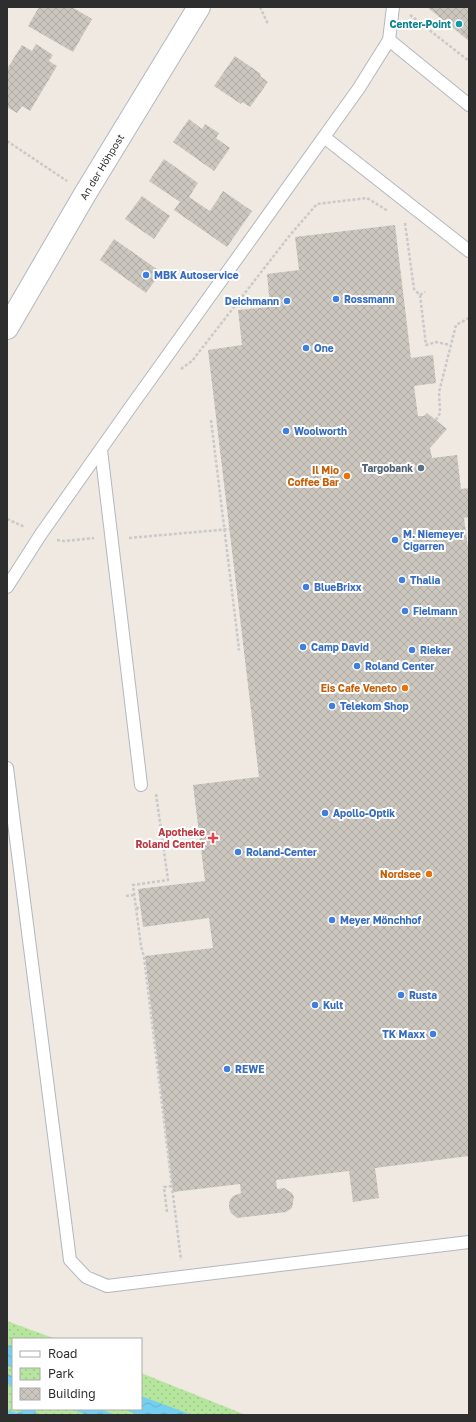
<svg xmlns="http://www.w3.org/2000/svg" width="476" height="1422" font-family="'Golos Text',sans-serif">
<defs>
<pattern id="park-dots" width="8" height="8" patternUnits="userSpaceOnUse"><rect width="8" height="8" fill="#b6e59e"/><path d="M2 2h.1M6 6h.1" fill="none" stroke="#9dc588" stroke-width="1.8" stroke-linecap="round"/></pattern>
<pattern id="water-waves" width="16" height="10" patternUnits="userSpaceOnUse"><rect width="16" height="10" fill="#75cff0"/><path d="M0 5q4-4 8 0t8 0" fill="none" stroke="#66b2ce"/></pattern>
<pattern id="building-cross-hatch" width="8" height="8" patternUnits="userSpaceOnUse"><rect width="8" height="8" fill="#cbc7bf"/><path d="M0 0l8 8M0 8l8-8" fill="none" stroke="#afaba4"/></pattern>
</defs>
<rect width="100%" height="100%" fill="#efe9e1"/>
<path fill="url(#park-dots)" d="M7,1321L56,1339H13V1409H141V1373L246,1415H7Z"/>
<path fill="url(#water-waves)" d="M7,1345L13,1347V1368L7,1365Z
M7,1374L13,1376V1386L7,1384Z
M141,1396L192,1415H139L123,1409H141Z
M24,1409H35L37,1415H7V1410L17,1413Z
M71,1409H100L116,1415H87Z"/>
<path fill="url(#building-cross-hatch)" d="M39,7H72L92,19L73,52L28,26Z
M427,7H469V41Z
M36,44L53,55L49,61L57,66L30,111L22,106L17,113L7,107V69L22,45L32,51Z
M235,56L261,74L260,76L268,82L250,107L242,102L241,104L214,86Z
M189,119L202,129L205,124L219,133L216,138L230,148L214,171L173,142Z
M164,159L198,183L189,197L210,211L223,191L252,211L227,247L174,210L180,202L149,181Z
M142,196L170,216L154,239L125,219Z
M395,225L411,358L433,355L436,383L414,386L418,416H424L427,413L447,429L430,448L432,458L457,455L461,489L469,488V517L464,518L469,555V1156L375,1168L379,1198L353,1202L349,1171L276,1180L277,1189L284,1188L292,1193L294,1197L292,1208L286,1212L237,1218L231,1213L229,1208V1204L230,1200L233,1196L241,1193L240,1184L173,1192L145,956L213,948L209,918L143,927L138,889L205,881L193,785L259,777L208,350L242,345L238,310L270,307L267,274L299,270L295,237Z
M114,239L161,272L146,293L100,260Z"/>
<g fill="none" stroke-linecap="round" stroke-linejoin="round">
<defs>
<path id="service" d="M389,40L469,105
M324,137L469,251
M101,450L141,785
M7,587L41,534L127,412L359,88L389,40L393,7
M7,768L70,1260L86,1277L107,1286L469,1242"/>
<g id="minor">
<path id="s1" d="M7,328L85,194L199,7"/>
</g>
</defs>
<use href="#service" stroke="#b4b7c1" stroke-width="14"/>
<use href="#minor" stroke="#b4b7c1" stroke-width="24"/>
<path stroke="#c9c9c9" stroke-width="2.5" stroke-dasharray="3 2" stroke-linecap="butt" d="M260,7L268,24
M410,15L469,61
M7,141L67,181
M405,223L414,289L420,295L426,345L436,342L450,345
M420,295L425,292
M181,369L192,361L290,235L317,204L367,198L388,211
M211,420L239,649L238,650
M436,420L440,413L439,392L456,325L469,318
M7,519L25,527
M129,538L230,529
M57,540L64,541L94,538
M156,794L168,880L133,885L141,946L144,957L181,1260
M126,896L134,895
M136,908H140
M167,1212L164,1187L172,1186"/>
<use href="#service" stroke="#fff" stroke-width="12"/>
<use href="#minor" stroke="#fff" stroke-width="22"/>
</g>
<circle fill="#0f9aa8" stroke="#fff" stroke-width="1.5" cx="459" cy="24" r="4"/>
<g fill="#3f7fe0" stroke="#fff" stroke-width="1.5">
<circle cx="146" cy="275" r="4"/>
<circle cx="336" cy="299" r="4"/>
<circle cx="287" cy="301" r="4"/>
<circle cx="306" cy="348" r="4"/>
<circle cx="286" cy="431" r="4"/>
<circle cx="395" cy="540" r="4"/>
<circle cx="402" cy="580" r="4"/>
<circle cx="306" cy="587" r="4"/>
<circle cx="405" cy="611" r="4"/>
<circle cx="303" cy="647" r="4"/>
<circle cx="412" cy="650" r="4"/>
<circle cx="357" cy="666" r="4"/>
<circle cx="332" cy="706" r="4"/>
<circle cx="325" cy="813" r="4"/>
<circle cx="238" cy="852" r="4"/>
<circle cx="332" cy="920" r="4"/>
<circle cx="401" cy="995" r="4"/>
<circle cx="315" cy="1005" r="4"/>
<circle cx="433" cy="1034" r="4"/>
<circle cx="227" cy="1069" r="4"/>
</g>
<circle fill="#5c6f8a" stroke="#fff" stroke-width="1.5" cx="421" cy="468" r="4"/>
<g fill="#e8710a" stroke="#fff" stroke-width="1.5">
<circle cx="347" cy="476" r="4"/>
<circle cx="405" cy="688" r="4"/>
<circle cx="429" cy="874" r="4"/>
</g>
<path fill="#e0444e" stroke="#fff" stroke-width="1.5" d="M211 832h4v4h4v4h-4v4h-4v-4h-4v-4h4z"/>
<g text-anchor="middle" dominant-baseline="central" stroke-width="4" stroke-linejoin="round" paint-order="stroke">
<g font-size="10" font-weight="bold" fill="#0d838f" stroke="#fff" text-anchor="end">
<text x="451" y="24">Center-Point</text>
</g>
<g font-size="10" fill="#2e2e2e" stroke="#fff">
<text stroke="none"><textPath href="#s1" startOffset="187">An der Höhpost</textPath></text>
</g>
<g font-size="10" font-weight="bold" fill="#366cbe" stroke="#fff" text-anchor="start">
<text x="154" y="275">MBK Autoservice</text>
<text x="344" y="299">Rossmann</text>
<text x="279" y="301" text-anchor="end">Deichmann</text>
<text x="314" y="348">One</text>
<text x="294" y="431">Woolworth</text>
<text x="403" y="534">M. Niemeyer<tspan x="403" dy="12">Cigarren</tspan></text>
<text x="410" y="580">Thalia</text>
<text x="314" y="587">BlueBrixx</text>
<text x="413" y="611">Fielmann</text>
<text x="311" y="647">Camp David</text>
<text x="420" y="650">Rieker</text>
<text x="365" y="666">Roland Center</text>
<text x="340" y="706">Telekom Shop</text>
<text x="333" y="813">Apollo-Optik</text>
<text x="246" y="852">Roland-Center</text>
<text x="340" y="920">Meyer Mönchhof</text>
<text x="409" y="995">Rusta</text>
<text x="323" y="1005">Kult</text>
<text x="425" y="1034" text-anchor="end">TK Maxx</text>
<text x="235" y="1069">REWE</text>
</g>
<g font-size="10" font-weight="bold" fill="#4e5e75" stroke="#fff" text-anchor="end">
<text x="413" y="468">Targobank</text>
</g>
<g font-size="10" font-weight="bold" fill="#c56008" stroke="#fff" text-anchor="end">
<text x="339" y="470">Il Mio<tspan x="339" dy="12">Coffee Bar</tspan></text>
<text x="397" y="688">Eis Cafe Veneto</text>
<text x="421" y="874">Nordsee</text>
</g>
<g font-size="10" font-weight="bold" fill="#be3a42" stroke="#fff" text-anchor="end">
<text x="205" y="832">Apotheke<tspan x="205" dy="12">Roland Center</tspan></text>
</g>
</g>
<rect width="476" height="1422" fill="none" stroke="#2e2e2e" stroke-width="16"/>
<rect x="12" y="1338" width="130" height="72" fill="#ffffff" stroke="#ababab"/>
<rect x="20" y="1351" width="20" height="6" fill="#ffffff" stroke="#ababab"/>
<text x="48" y="1358" font-size="12" fill="#2e2e2e">Road</text>
<rect x="20" y="1368" width="20" height="12" fill="url(#park-dots)" stroke="#ababab"/>
<text x="48" y="1378" font-size="12" fill="#2e2e2e">Park</text>
<rect x="20" y="1388" width="20" height="12" fill="url(#building-cross-hatch)" stroke="#ababab"/>
<text x="48" y="1398" font-size="12" fill="#2e2e2e">Building</text>
</svg>
